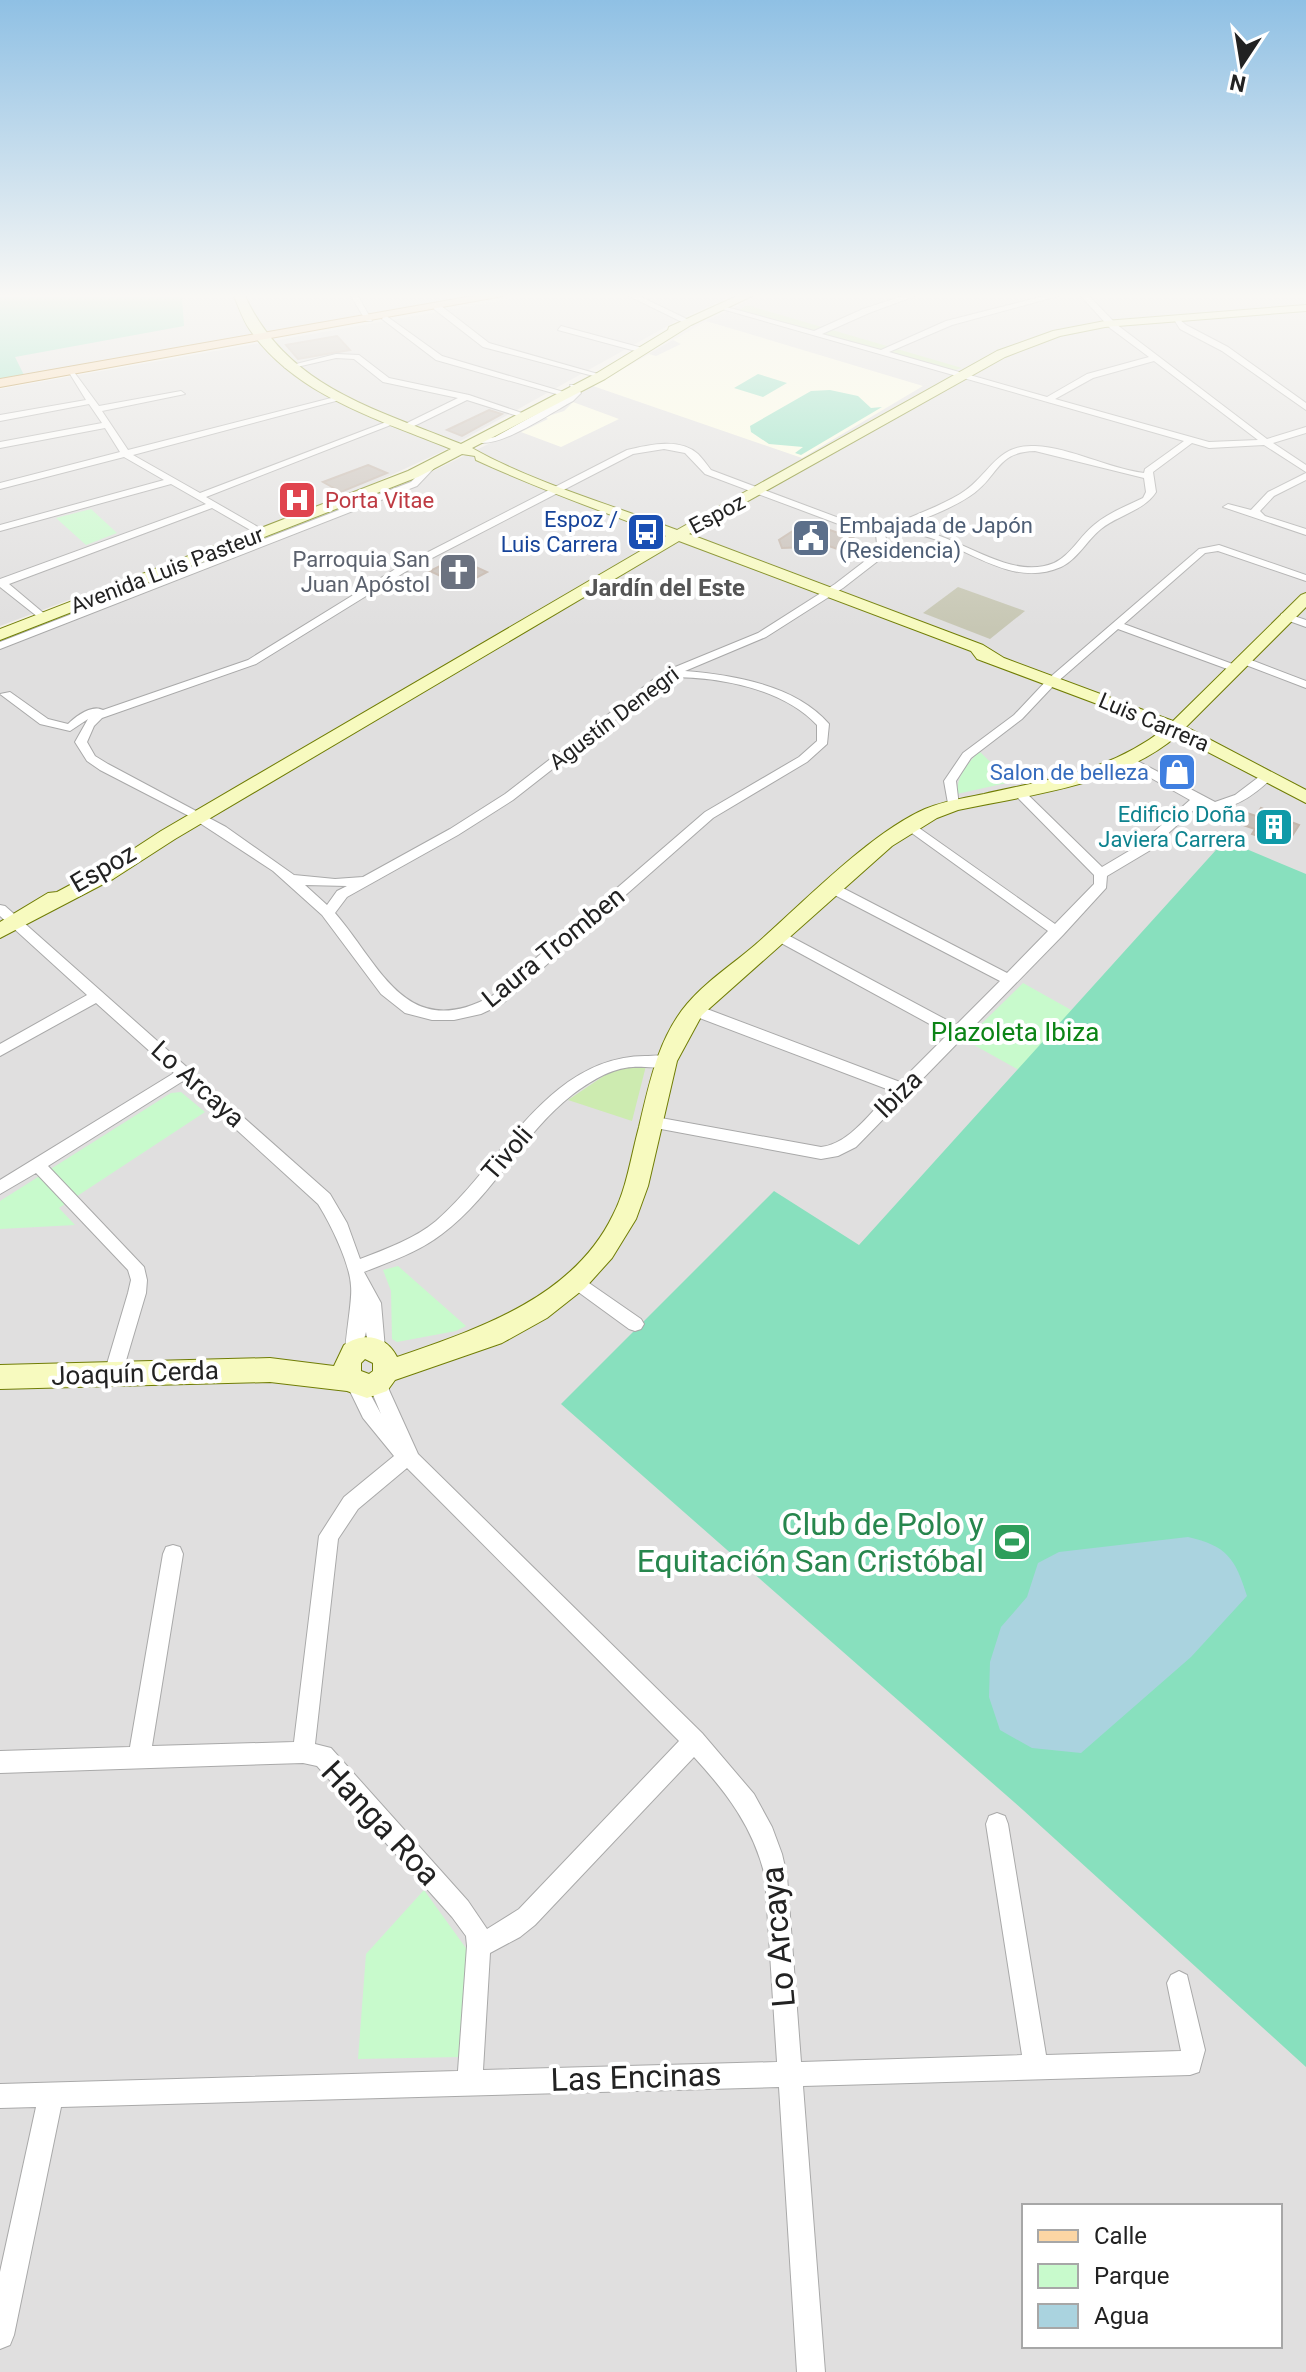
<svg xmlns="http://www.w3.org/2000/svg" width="1306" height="2372" font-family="Roboto,sans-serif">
<rect width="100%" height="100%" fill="#f2efe9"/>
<path fill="#e0dfdf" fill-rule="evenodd" d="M0,297H469L0,379Z
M521,297H731L680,319L439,453L350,494L0,626V389Z
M756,297H1306V2372H0V643L431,472L513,432L706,321ZM1024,2206H1280V2346H1024Z"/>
<path fill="#ffffe5" d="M706,321L923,386L802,458L593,386L649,354L656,356L681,344L673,340Z
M573,402L619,419L561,447L521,432L548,419L545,417L564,411Z"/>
<path fill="#c7c7b4" d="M958,587L1025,611L990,639L923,613Z"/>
<path fill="#cdebb0" d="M747,305L962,368L952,371L739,310Z
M416,476L378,495L0,642V640Z
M648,1058L632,1121L568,1100L611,1071Z"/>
<path fill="#c8facc" d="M91,509L117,533L86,545L56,518Z
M979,751L1011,782L957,794C957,775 967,765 979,751Z
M1023,983L1073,1011L1019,1070L965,1040Z
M181,1092L205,1112L59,1208L75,1225L0,1229V1201L171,1093Z
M398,1266L466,1326L456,1331L397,1342L392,1339L391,1291L383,1270Z
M424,1890L468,1951L460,2057L358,2059L366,1954Z"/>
<path fill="#88e0be" d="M0,297H182L184,326L15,357L24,375L0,379Z
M758,374L787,383L763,397L734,388Z
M830,390L858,396L871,408L882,407L801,455L795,453L803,447L769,444L751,432L750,426L811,391Z
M1225,840L1306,874V2067L1023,1810L561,1404L774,1191L859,1245Z"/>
<path fill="#aad3df" d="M1188,1537C1227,1546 1235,1558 1247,1596L1191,1657L1081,1753L1032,1748L1000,1730L989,1697L990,1662L1001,1627L1027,1597L1038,1563L1059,1552Z"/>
<path fill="#c7bfb8" stroke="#c4b6ab" stroke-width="2" d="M337,336L350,350L298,359L286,345Z
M489,410L502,414L462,436L447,430Z
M368,465L387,473L341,492L323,482Z
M805,523L824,528L853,538L837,549L803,537L807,547L782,548L779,540Z
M456,558L487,572L461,586L430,571Z
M1261,808L1279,815L1278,817L1299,825L1292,836L1286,834L1280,844L1252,834L1255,829L1240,824L1247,813L1256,816Z"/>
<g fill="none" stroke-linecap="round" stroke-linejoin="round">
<defs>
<path id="street" d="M351,296H358L372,321H366Z
M629,296H639L693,322L686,324Z
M903,296H915L869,313L822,334L881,350L946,321L1044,296H1058L952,325L889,352L1047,397L1087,374L1149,357L1110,328L1081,296H1089L1116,324L1267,439L1306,427V433L1273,443L1306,465V472L1264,445L1209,448L1192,443L1153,472L1156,492C1144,511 1118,515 1101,529C1087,540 1078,559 1061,567C1015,587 975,553 934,539C918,533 902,534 885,534L887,544L883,557L843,588L766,637L685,671C733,675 796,685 829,724L827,744L807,762L713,818L502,1004L481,1014L454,1020H432L405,1013L381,994L322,915L273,871L189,816L100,770L87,761L75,742L88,719L70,731L40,724L0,694L10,692L48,719L68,724C76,716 92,704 103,710L248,660L397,568L627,450C648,445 680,437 698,454C703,459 707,465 711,470L863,527L891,528L892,525C915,515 938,507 960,494C990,476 995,444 1035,446C1072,448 1107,468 1144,473L1145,469L1184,441L715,307L719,305L814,331L863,309ZM1154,361L1258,440L1209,442L1055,399L1093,378ZM664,449L685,453L705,474L857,531L876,534L877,544L874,554L835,584L758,633L663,672L505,794L450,829L363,877L335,879L294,875L226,827L108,764L95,756L87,742L94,726L102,718L256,664L405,572L633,454ZM1035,451L1144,478L1146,492L1143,498C1126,506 1108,513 1094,525C1080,536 1071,555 1054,563C1006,583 952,527 901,528C925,518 949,510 970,496C1000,476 995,452 1035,451ZM670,677C719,677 782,688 817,725V741L799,757L705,812L492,996C406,1043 381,966 335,913L347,897L458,835L513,800ZM305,885L347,886L337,891L327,905Z
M434,305H440L489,343L605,376L601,378L483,347L434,309Z
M385,315L442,356L567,393L560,395L436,360L382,319Z
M1179,319L1186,325L1228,347L1306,403V410L1222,351L1180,329L1175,321Z
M561,326L646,349L647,351L643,353L558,330Z
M336,354L359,355L389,378L469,395L528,415L524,418L467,400L408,429L405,428V424L458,398L383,382L354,359L336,358L288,369L284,367Z
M74,372L99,406L181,391L185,394L102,411L128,450L343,395L347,398L133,455L200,493L394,419L401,421L206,497L265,531V535H259L212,508L9,584L47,616V620L43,621L0,587V579L206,504L171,484L0,531V525L164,480L124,457L0,489V483L120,452L105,428L0,448V442L102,423L89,404L0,421V415L86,400L70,374Z
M570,385H576L581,393L573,401C550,413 496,452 473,441L495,437L567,397L573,393Z
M428,464L436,466L417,486L0,649V642L411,482Z
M1306,473V480L1274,496L1260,511L1265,516L1306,529V535L1223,507L1228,504L1251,510L1268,492Z
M1219,545L1306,575V581L1218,551L1205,553L1124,624L1238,666V670H1230L1118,629L1056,683L1022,719L971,758L956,781L959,806L953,810L949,809L944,781L963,753L1014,715L1048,679L1199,549Z
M1285,613L1306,620V627L1281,618V614Z
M1238,658H1246L1306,681V688L1238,662Z
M1130,757L1215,802L1235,795L1264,773L1268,772L1274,776C1255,795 1227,817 1199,805L1149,851L1107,876L1106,888L1063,935L856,1147L838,1156L821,1159L645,1126L642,1122L650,1116L821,1147C850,1144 872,1110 892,1091L689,1014L687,1010L689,1006H699L900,1082L948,1034L772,938V932H782L956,1025L1000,981L827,891V885H837L1007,973L1048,931L902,826L904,823H912L1055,924L1094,884V875L1012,792L1014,789H1022L1102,867L1139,845L1190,800L1126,764L1124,761Z
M0,905L5,906L330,1194L347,1223L360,1259C386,1249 414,1239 436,1221C501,1165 547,1057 645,1056C656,1056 667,1053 673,1061C665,1071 646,1066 633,1067C611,1068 589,1082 572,1095C522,1134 493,1196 442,1234C419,1252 391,1261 364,1272L381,1303L385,1349L382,1354L376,1357L370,1354L366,1332L358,1361L352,1364L346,1361C342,1352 353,1302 351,1286C350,1263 330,1223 318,1204L183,1081L48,1166L144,1267L147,1280L146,1293L122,1374L119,1380L113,1382L107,1380L104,1374L128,1293L131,1280L128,1270L36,1173L0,1194V1180L174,1073L96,1003L0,1056V1044L87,995L0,916Z
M576,1274L641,1319L644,1324L641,1329L635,1331L629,1329L570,1286L568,1281L570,1276Z
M380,1371L386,1373L389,1390L418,1454L702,1733L754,1794L772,1827L782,1854L787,1876L801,2062L1022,2055L986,1824L989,1816L997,1813L1005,1816L1008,1824L1046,2055L1181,2051L1167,1983L1171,1975L1179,1971L1187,1975L1205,2050L1199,2072L1190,2075L803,2086L825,2372H797L779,2087L61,2107L14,2335L10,2345L0,2349V2272L36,2107L0,2108V2084L458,2071L467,1946L466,1936L452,1917L317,1766L303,1763L0,1773V1751L130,1747L163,1554L166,1547L173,1545L180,1547L183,1554L152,1746L294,1742L319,1536L344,1497L394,1456L363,1418L346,1383L349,1377L355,1375L361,1377L381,1414L371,1390L374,1373ZM407,1468L679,1741L519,1909L487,1929L468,1901L331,1748L315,1744L338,1539L358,1509ZM694,1757C727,1793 753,1827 765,1876L777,2062L483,2070L490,1953L520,1937L535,1925Z"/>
<path id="secondary" d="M234,296H245C287,387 375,409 461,444L597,373L668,330L669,327L737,296H752L691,325L605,379L472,448C532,482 609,504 677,530L997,351L1053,331L1105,321L1306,305V311L1105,327L1060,336L1005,357L689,534L983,645L1004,658L1173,721L1301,595L1306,593V607L1186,727L1306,790V803L1177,736C1117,786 1033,794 958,810L937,818L892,846L702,1015L677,1061L648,1186L636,1219L612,1258L585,1288L547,1318L502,1343L395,1380L387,1391L367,1398L347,1391L270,1382L0,1389V1365L270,1358L334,1366L344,1345C363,1332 386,1335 397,1357C478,1329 573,1298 613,1215C627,1188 631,1156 639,1127C649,1085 658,1038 687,1004C705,982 733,964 755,945C802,904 870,833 925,809C944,801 964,798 984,794C1049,779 1109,772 1164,729L977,659L971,651L679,541L175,839L113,879L0,938V922L48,893L57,892L115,861L161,831L666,536C602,511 539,489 476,460L475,456L462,454L418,477L0,640V629L408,471L451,449C380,420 296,396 250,330C243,320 239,308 234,296ZM365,1359L373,1363V1371L369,1374L361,1371V1363Z"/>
<path id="primary" d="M473,296H503L0,387V379Z"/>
</defs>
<use href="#street" stroke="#a9a9a9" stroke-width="2"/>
<use href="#secondary" stroke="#707d05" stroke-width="2"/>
<use href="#primary" stroke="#a06b00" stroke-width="2"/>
<use href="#street" fill="#fff" fill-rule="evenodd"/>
<use href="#secondary" fill="#f7fabf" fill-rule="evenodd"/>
<use href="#primary" fill="#fcd6a4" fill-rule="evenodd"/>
</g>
<linearGradient id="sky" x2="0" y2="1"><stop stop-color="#8fc0e4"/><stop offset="0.47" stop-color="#f9f8f5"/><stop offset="1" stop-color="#f9f8f5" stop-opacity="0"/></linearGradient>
<rect width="1306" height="629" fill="url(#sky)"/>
<defs>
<symbol id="hospital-square" viewBox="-11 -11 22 22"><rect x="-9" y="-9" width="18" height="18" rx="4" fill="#e0444e" stroke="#fff"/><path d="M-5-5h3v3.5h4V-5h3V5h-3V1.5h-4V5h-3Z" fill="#fff"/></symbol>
<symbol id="bus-square" viewBox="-11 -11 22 22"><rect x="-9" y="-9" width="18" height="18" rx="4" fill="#1a4fb4" stroke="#fff"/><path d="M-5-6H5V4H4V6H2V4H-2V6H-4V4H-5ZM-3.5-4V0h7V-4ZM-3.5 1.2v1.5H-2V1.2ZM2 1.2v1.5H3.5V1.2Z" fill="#fff"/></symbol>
<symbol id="civic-square" viewBox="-11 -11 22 22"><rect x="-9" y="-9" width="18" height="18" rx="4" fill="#5c6f8a" stroke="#fff"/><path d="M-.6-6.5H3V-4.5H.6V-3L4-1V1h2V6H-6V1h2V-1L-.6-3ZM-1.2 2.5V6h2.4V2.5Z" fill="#fff"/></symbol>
<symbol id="church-square" viewBox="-11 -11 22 22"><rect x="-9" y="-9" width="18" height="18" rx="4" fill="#6b7280" stroke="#fff"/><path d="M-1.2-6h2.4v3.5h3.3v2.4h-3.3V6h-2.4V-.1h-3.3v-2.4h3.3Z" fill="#fff"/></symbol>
<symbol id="shop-square" viewBox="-11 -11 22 22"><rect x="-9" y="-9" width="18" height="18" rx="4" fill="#3f7fe0" stroke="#fff"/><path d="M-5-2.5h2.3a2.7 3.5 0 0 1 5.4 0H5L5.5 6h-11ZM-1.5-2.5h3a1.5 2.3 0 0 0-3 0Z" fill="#fff"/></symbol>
<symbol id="building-square" viewBox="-11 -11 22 22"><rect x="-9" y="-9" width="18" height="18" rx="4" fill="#0f9aa8" stroke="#fff"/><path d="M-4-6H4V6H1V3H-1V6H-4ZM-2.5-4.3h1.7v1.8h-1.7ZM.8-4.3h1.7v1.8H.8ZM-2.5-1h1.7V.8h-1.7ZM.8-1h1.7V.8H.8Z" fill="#fff"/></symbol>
<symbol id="stadium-square" viewBox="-11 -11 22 22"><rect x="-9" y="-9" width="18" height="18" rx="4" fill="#2e9e5b" stroke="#fff"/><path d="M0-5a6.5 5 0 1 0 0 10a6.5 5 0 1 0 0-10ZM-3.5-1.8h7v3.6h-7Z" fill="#fff"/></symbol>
</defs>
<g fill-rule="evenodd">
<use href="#hospital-square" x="275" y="478" width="44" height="44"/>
<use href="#bus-square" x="624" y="510" width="44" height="44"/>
<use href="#civic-square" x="789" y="516" width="44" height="44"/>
<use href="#church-square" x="436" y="550" width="44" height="44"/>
<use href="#shop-square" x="1155" y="750" width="44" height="44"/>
<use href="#building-square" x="1252" y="805" width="44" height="44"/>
<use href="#stadium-square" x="990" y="1520" width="44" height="44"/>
</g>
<g text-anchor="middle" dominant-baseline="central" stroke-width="8" stroke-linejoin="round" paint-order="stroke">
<g font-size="22" fill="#be3a42" stroke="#fff" text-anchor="start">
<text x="325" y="500">Porta Vitae</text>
</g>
<g font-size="22" fill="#222" stroke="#fff">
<text transform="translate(717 514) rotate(-28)">Espoz</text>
<text transform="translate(167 570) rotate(-21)">Avenida Luis Pasteur</text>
<text transform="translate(614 718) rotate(-37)">Agustín Denegri</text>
<text transform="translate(1154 722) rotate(23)">Luis Carrera</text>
</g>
<g font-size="22" fill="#164399" stroke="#fff" text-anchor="end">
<text x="618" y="519">Espoz /<tspan x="618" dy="25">Luis Carrera</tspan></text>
</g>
<g font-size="22" fill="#4e5e75" stroke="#fff" text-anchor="start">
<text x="839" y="525">Embajada de Japón<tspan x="839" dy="25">(Residencia)</tspan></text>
</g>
<g font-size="22" fill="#5b616d" stroke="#fff" text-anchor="end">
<text x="430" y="559">Parroquia San<tspan x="430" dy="25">Juan Apóstol</tspan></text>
</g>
<g font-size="22" fill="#366cbe" stroke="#fff" text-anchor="end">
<text x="1149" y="772">Salon de belleza</text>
</g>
<g font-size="22" fill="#0d838f" stroke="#fff" text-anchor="end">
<text x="1246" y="814">Edificio Doña<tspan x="1246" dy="25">Javiera Carrera</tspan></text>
</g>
<g font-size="24" font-weight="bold" fill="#555" stroke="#fff">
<text x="665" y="588">Jardín del Este</text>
</g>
<g font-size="26" fill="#222" stroke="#fff">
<text transform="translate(103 868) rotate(-30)">Espoz</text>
<text transform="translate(553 947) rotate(-39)">Laura Tromben</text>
<text transform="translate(198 1084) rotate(42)">Lo Arcaya</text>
<text transform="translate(898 1094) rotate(-45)">Ibiza</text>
<text transform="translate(507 1153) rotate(-49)">Tivoli</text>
<text transform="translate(135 1373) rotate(-2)">Joaquín Cerda</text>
</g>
<g font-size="26" fill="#0c8416" stroke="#fff">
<text x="1015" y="1032">Plazoleta Ibiza</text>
</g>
<g font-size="32" fill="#27864d" stroke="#fff" text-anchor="end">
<text x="984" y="1524">Club de Polo y<tspan x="984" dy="37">Equitación San Cristóbal</tspan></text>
</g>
<g font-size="32" fill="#222" stroke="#fff">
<text transform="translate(381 1823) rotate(47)">Hanga Roa</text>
<text transform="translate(778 1937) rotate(-95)">Lo Arcaya</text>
<text transform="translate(636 2077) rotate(-2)">Las Encinas</text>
</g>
</g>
<rect x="1022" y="2204" width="260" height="144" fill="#ffffff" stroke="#a7a7a7" stroke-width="2"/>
<rect x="1038" y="2230" width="40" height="12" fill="#fcd6a4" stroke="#a7a7a7" stroke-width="2"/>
<text x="1094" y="2244" font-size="24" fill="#222222">Calle</text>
<rect x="1038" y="2264" width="40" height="24" fill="#c8facc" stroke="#a7a7a7" stroke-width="2"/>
<text x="1094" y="2284" font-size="24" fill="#222222">Parque</text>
<rect x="1038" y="2304" width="40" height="24" fill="#aad3df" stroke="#a7a7a7" stroke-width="2"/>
<text x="1094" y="2324" font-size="24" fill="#222222">Agua</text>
<g transform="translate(1242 64) rotate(192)" stroke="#ffffff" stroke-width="6" paint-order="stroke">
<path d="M0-6L14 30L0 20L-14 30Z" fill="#222222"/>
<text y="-12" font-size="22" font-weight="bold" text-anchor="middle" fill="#222222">N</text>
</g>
</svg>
